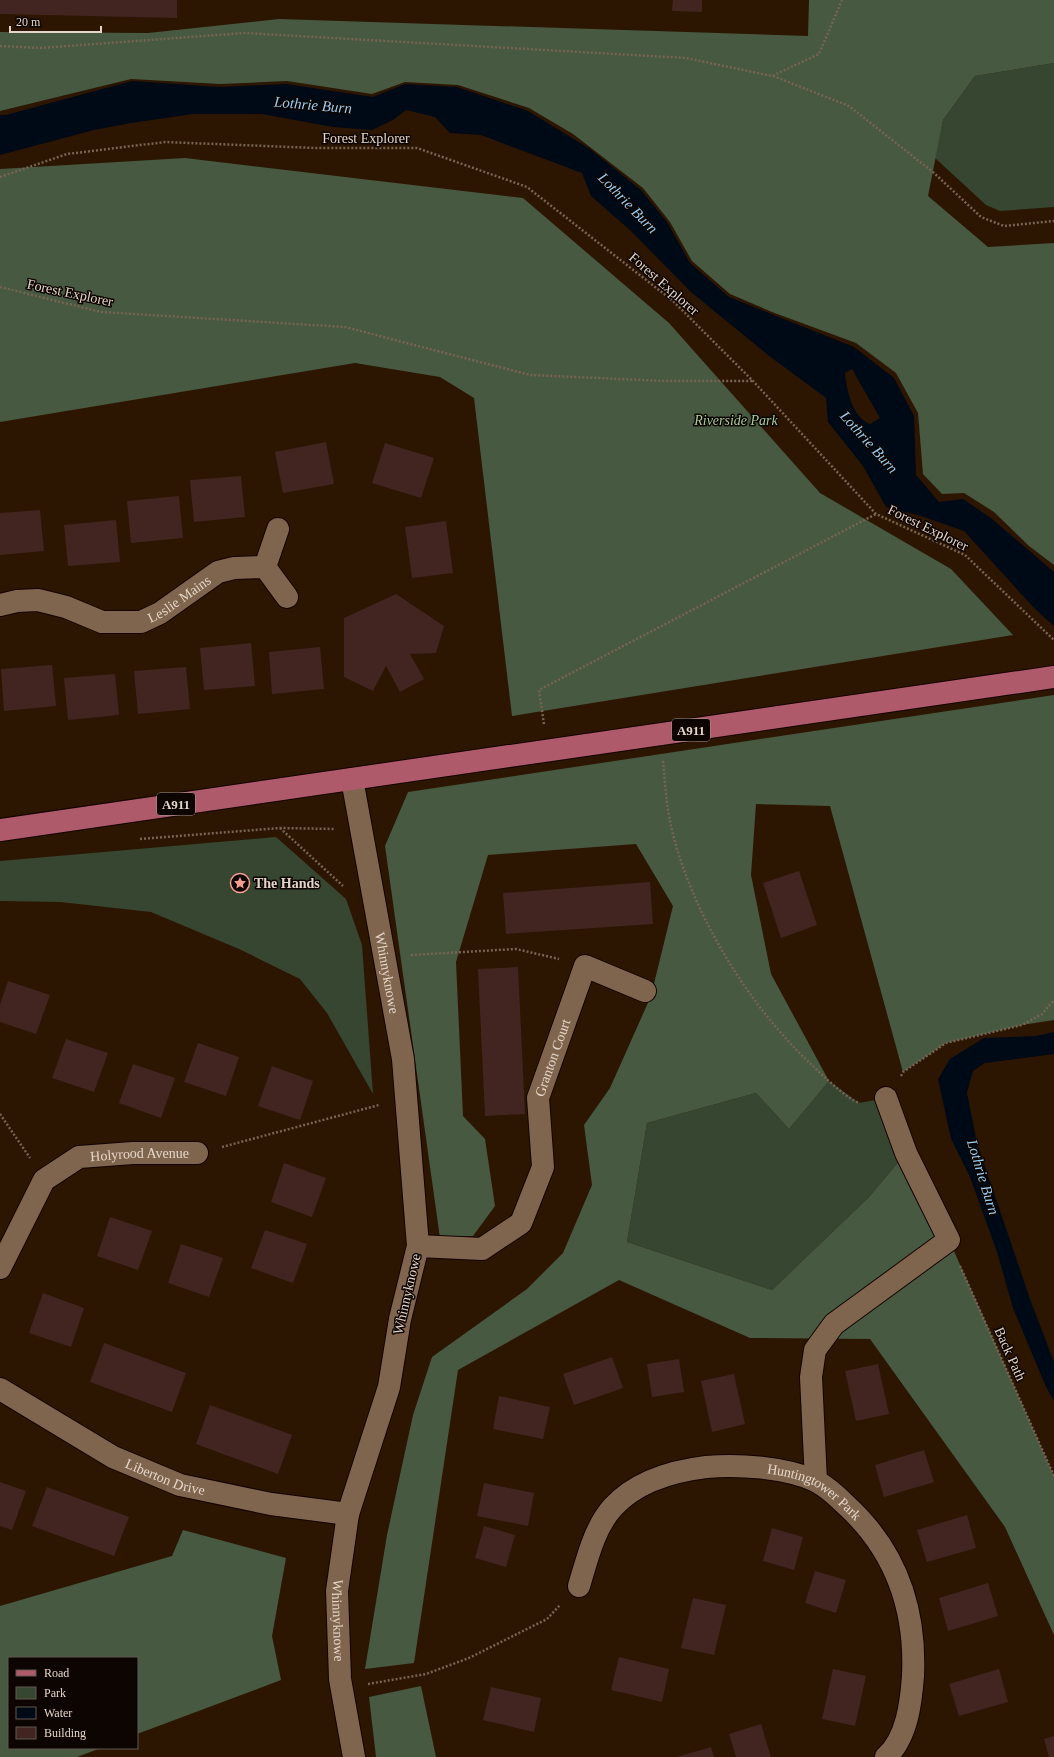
<svg xmlns="http://www.w3.org/2000/svg" width="1054" height="1757" font-family="Georgia,serif">
<rect width="100%" height="100%" fill="#2c1602"/>
<path fill="#364630" d="M1054,63V207L1000,211L986,205L935,158L943,120L975,76Z
M276,837L346,899L362,945L373,1094L327,1013L300,979L239,949L151,912L60,902L0,901V861Z
M829,1081L859,1103L886,1098L906,1153L869,1197L772,1290L627,1242L647,1123L756,1093L789,1129Z"/>
<path fill="#475940" d="M809,0H1054V63L975,76L943,120L928,196L988,247L1054,243V565L1029,546L994,512L964,493L942,494L923,474L918,413L896,373L856,343L772,312L730,294L692,261L670,222L643,188L573,134L529,108L458,85L405,82L372,94L287,81L220,84L131,79L0,111V32L148,33L279,19L808,36Z
M185,158L523,198L669,323L820,493L951,569L1013,635L512,716L474,398L440,377L355,363L0,422V169Z
M1054,695V1020L1022,1025L946,1043L903,1072L830,806L756,804L751,875L771,974L829,1081L789,1129L756,1093L647,1123L627,1242L772,1290L869,1197L906,1153L949,1240L1054,1476V1635L1005,1527L870,1339L750,1338L619,1280L458,1370L414,1663L365,1669L387,1535L413,1415L432,1357L527,1289L563,1253L592,1185L584,1125L610,1088L651,996L673,906L636,844L488,855L456,962L463,1116L485,1139L495,1206L473,1236L440,1238L385,846L408,792Z
M183,1530L286,1558L272,1636L281,1680L137,1734V1658H9V1748H101L77,1757H0V1606L172,1556Z
M421,1686L436,1757H376L369,1697Z"/>
<path fill="#000a16" fill-rule="evenodd" d="M132,81L220,87L286,84L373,97L405,84L457,87L528,111L590,149L641,190L667,222L690,263L729,297L854,347L894,378L914,416L916,475L939,502L963,499L991,518L1054,572V626L1035,609L964,531L921,516L886,507L863,466L828,422L826,398L768,355L691,292L630,230L591,196L582,173L481,135L450,133L435,117L406,110L393,120L372,130L333,127L262,114H193L131,123L94,130L0,155V115H6ZM852,369L880,418L870,424C852,417 847,391 845,373Z
M1054,1032V1054L985,1063L973,1071L967,1093L977,1143L1030,1299L1054,1362V1401L1046,1387L1013,1308L997,1252L970,1177L951,1139L938,1079L950,1059L984,1038L1036,1036Z"/>
<path fill="#422421" d="M0,0H177V18L0,14Z
M673,0H702V12L672,11Z
M326,442L334,484L283,493L275,452Z
M385,443L434,458L421,498L372,483Z
M241,476L245,517L194,522L190,480Z
M179,496L183,538L131,543L127,501Z
M40,510L44,551L0,555V513Z
M116,520L120,562L68,566L64,525Z
M446,521L453,573L412,578L405,527Z
M396,594L444,626L436,653L410,654L424,679L400,692L386,666L373,691L344,677V618Z
M251,643L255,686L204,690L200,648Z
M320,647L324,689L272,694L269,652Z
M52,665L56,706L4,711L1,669Z
M186,667L190,709L138,714L134,671Z
M115,674L119,715L68,720L64,678Z
M799,871L817,925L781,938L763,883Z
M650,882L653,924L506,934L503,893Z
M518,967L525,1114L485,1116L478,969Z
M8,981L50,995L36,1034L0,1022V1005Z
M66,1039L108,1053L94,1092L52,1078Z
M198,1043L239,1057L226,1096L184,1082Z
M133,1064L175,1078L161,1118L119,1103Z
M272,1066L313,1081L300,1120L258,1106Z
M284,1163L326,1178L312,1217L271,1202Z
M110,1217L152,1231L138,1270L97,1256Z
M265,1230L307,1244L293,1283L251,1268Z
M181,1244L223,1258L209,1297L168,1283Z
M43,1293L84,1308L71,1347L29,1333Z
M104,1343L186,1373L172,1412L90,1382Z
M612,1357L623,1388L574,1405L563,1374Z
M679,1359L684,1392L652,1397L647,1364Z
M878,1364L889,1414L856,1421L845,1371Z
M734,1374L745,1424L712,1432L701,1381Z
M499,1396L550,1407L543,1439L493,1429Z
M210,1405L292,1435L278,1474L196,1444Z
M924,1450L934,1482L884,1497L875,1465Z
M0,1482L26,1491L12,1530L0,1526Z
M484,1483L534,1493L528,1526L477,1516Z
M47,1487L129,1517L114,1556L32,1526Z
M967,1515L976,1548L927,1562L917,1530Z
M484,1526L515,1535L506,1567L475,1558Z
M772,1528L803,1537L794,1570L763,1561Z
M815,1571L846,1580L836,1613L805,1603Z
M988,1583L998,1616L948,1631L939,1598Z
M693,1598L726,1605L714,1655L681,1648Z
M619,1657L669,1669L662,1702L611,1690Z
M833,1669L866,1676L855,1726L822,1719Z
M999,1669L1008,1702L959,1716L949,1684Z
M491,1687L541,1698L534,1732L483,1720Z
M761,1724L771,1757H736L729,1734Z
M1054,1736V1757H1049L1044,1739Z
M711,1747L714,1757H677Z"/>
<g fill="none" stroke-linecap="round" stroke-linejoin="round">
<defs>
<g id="minor">
<path d="M265,567L278,529"/>
<path id="s1" d="M0,605L17,601L38,600L66,607L102,622H141L160,613L218,572L234,568L265,567L287,597"/>
<path id="s2" d="M352,779L403,1059L418,1246L400,1319L389,1387L348,1514L337,1591L340,1679L354,1757"/>
<path id="s3" d="M418,1246L482,1249L521,1223L543,1167L538,1098L585,966L645,991"/>
<path id="s4" d="M0,1268L44,1180L79,1157L133,1153H197"/>
<path id="s5" d="M0,1389L113,1457L180,1485L271,1504L348,1514"/>
<path d="M816,1481L811,1377L815,1350L834,1324L949,1240L906,1153L886,1098"/>
<path id="s6" d="M579,1586C587,1560 594,1528 613,1507C636,1482 673,1471 706,1467C738,1464 785,1467 816,1481C827,1487 838,1497 847,1506C897,1552 916,1610 913,1676C911,1703 907,1738 886,1757"/>
</g>
<path id="primary" d="M0,830L1054,677"/>
</defs>
<use href="#minor" stroke="#130200" stroke-width="24"/>
<use href="#primary" stroke="#130200" stroke-width="24"/>
<path stroke="#776453" stroke-width="2.5" stroke-dasharray="2 2" stroke-linecap="butt" d="M0,46L40,48L245,33L686,58L772,76L819,54L842,0
M773,76L849,106L934,173L981,217L1004,226L1054,221
M0,177L67,154L165,142L315,148H417L527,187L673,301L753,381L876,514L965,555L1054,640
M0,287L101,312L345,327L530,375L666,381H752
M544,724L539,690L876,514
M663,761C665,781 666,802 670,821C688,908 748,1006 813,1066C822,1075 849,1101 860,1103
M280,828L343,886
M140,839L280,828L335,829
M411,955L516,949L559,959
M901,1076L903,1072L946,1043L1022,1025L1042,1014L1054,1000
M0,1114L30,1158
M222,1147L379,1105
M960,1266L1054,1476
M368,1684L426,1674L469,1658L547,1619L560,1605"/>
<use href="#minor" stroke="#80654e" stroke-width="22"/>
<use href="#primary" stroke="#ae5a6b" stroke-width="22"/>
</g>
<defs>
<symbol id="sight-ring" viewBox="-11 -11 22 22"><circle r="9.5" fill="#0d0501" stroke="#f59d8f" stroke-width="1.5"/><path d="M0-6L1.8-2.2L6-1.7L2.9 1.2L3.7 5.4L0 3.3L-3.7 5.4L-2.9 1.2L-6-1.7L-1.8-2.2Z" fill="#f59d8f"/></symbol>
</defs>
<g fill-rule="evenodd">
<use href="#sight-ring" x="229" y="872" width="22" height="22"/>
</g>
<g text-anchor="middle" dominant-baseline="central" stroke-width="3" stroke-linejoin="round" paint-order="stroke">
<g fill="#0d0501" stroke="#a4978c" stroke-width="1">
<rect x="672" y="719" width="38" height="22" rx="3"/>
<rect x="157" y="793" width="38" height="22" rx="3"/>
</g>
<g font-size="13" font-weight="bold" fill="#e5d5c8">
<text x="691" y="730">A911</text>
<text x="176" y="804">A911</text>
</g>
<g font-size="14" fill="#e5d5c8" stroke="#0d0501">
<text x="366" y="138">Forest Explorer</text>
<text transform="translate(664 284) rotate(41)">Forest Explorer</text>
<text transform="translate(70 293) rotate(12)">Forest Explorer</text>
<text transform="translate(928 528) rotate(26)">Forest Explorer</text>
<text stroke="none"><textPath href="#s1" startOffset="190">Leslie Mains</textPath></text>
<text stroke="none"><textPath href="#s2" startOffset="197">Whinnyknowe</textPath></text>
<text stroke="none"><textPath href="#s3" startOffset="283">Granton Court</textPath></text>
<text stroke="none"><textPath href="#s4" startOffset="201">Holyrood Avenue</textPath></text>
<text transform="translate(407 1294) rotate(-77)">Whinnyknowe</text>
<text transform="translate(1010 1354) rotate(66)">Back Path</text>
<text stroke="none"><textPath href="#s5" startOffset="188">Liberton Drive</textPath></text>
<text stroke="none"><textPath href="#s6" startOffset="305">Huntingtower Park</textPath></text>
<text stroke="none"><textPath href="#s2" startOffset="857">Whinnyknowe</textPath></text>
</g>
<g font-size="14" font-style="italic" fill="#a8cb9b" stroke="#0d0501">
<text x="736" y="420">Riverside Park</text>
</g>
<g font-size="14" font-weight="bold" fill="#e5d5c8" stroke="#0d0501" text-anchor="start">
<text x="254" y="883">The Hands</text>
</g>
<g font-size="15" font-style="italic" fill="#97ccf1" stroke="#0d0501">
<text transform="translate(313 105) rotate(5)">Lothrie Burn</text>
<text transform="translate(628 203) rotate(46)">Lothrie Burn</text>
<text transform="translate(869 442) rotate(48)">Lothrie Burn</text>
<text transform="translate(983 1177) rotate(73)">Lothrie Burn</text>
</g>
</g>
<rect x="8" y="1657" width="130" height="92" fill="#0d0501" stroke="#635851"/>
<rect x="16" y="1670" width="20" height="6" fill="#ae5a6b" stroke="#635851"/>
<text x="44" y="1677" font-size="12" fill="#e5d5c8">Road</text>
<rect x="16" y="1687" width="20" height="12" fill="#364630" stroke="#635851"/>
<text x="44" y="1697" font-size="12" fill="#e5d5c8">Park</text>
<rect x="16" y="1707" width="20" height="12" fill="#000a16" stroke="#635851"/>
<text x="44" y="1717" font-size="12" fill="#e5d5c8">Water</text>
<rect x="16" y="1727" width="20" height="12" fill="#422421" stroke="#635851"/>
<text x="44" y="1737" font-size="12" fill="#e5d5c8">Building</text>
<path d="M10 26v6h91v-6" fill="none" stroke="#e5d5c8" stroke-width="2"/>
<text x="16" y="26" font-size="12" fill="#e5d5c8" stroke="#0d0501" stroke-width="3" paint-order="stroke">20 m</text>
</svg>
